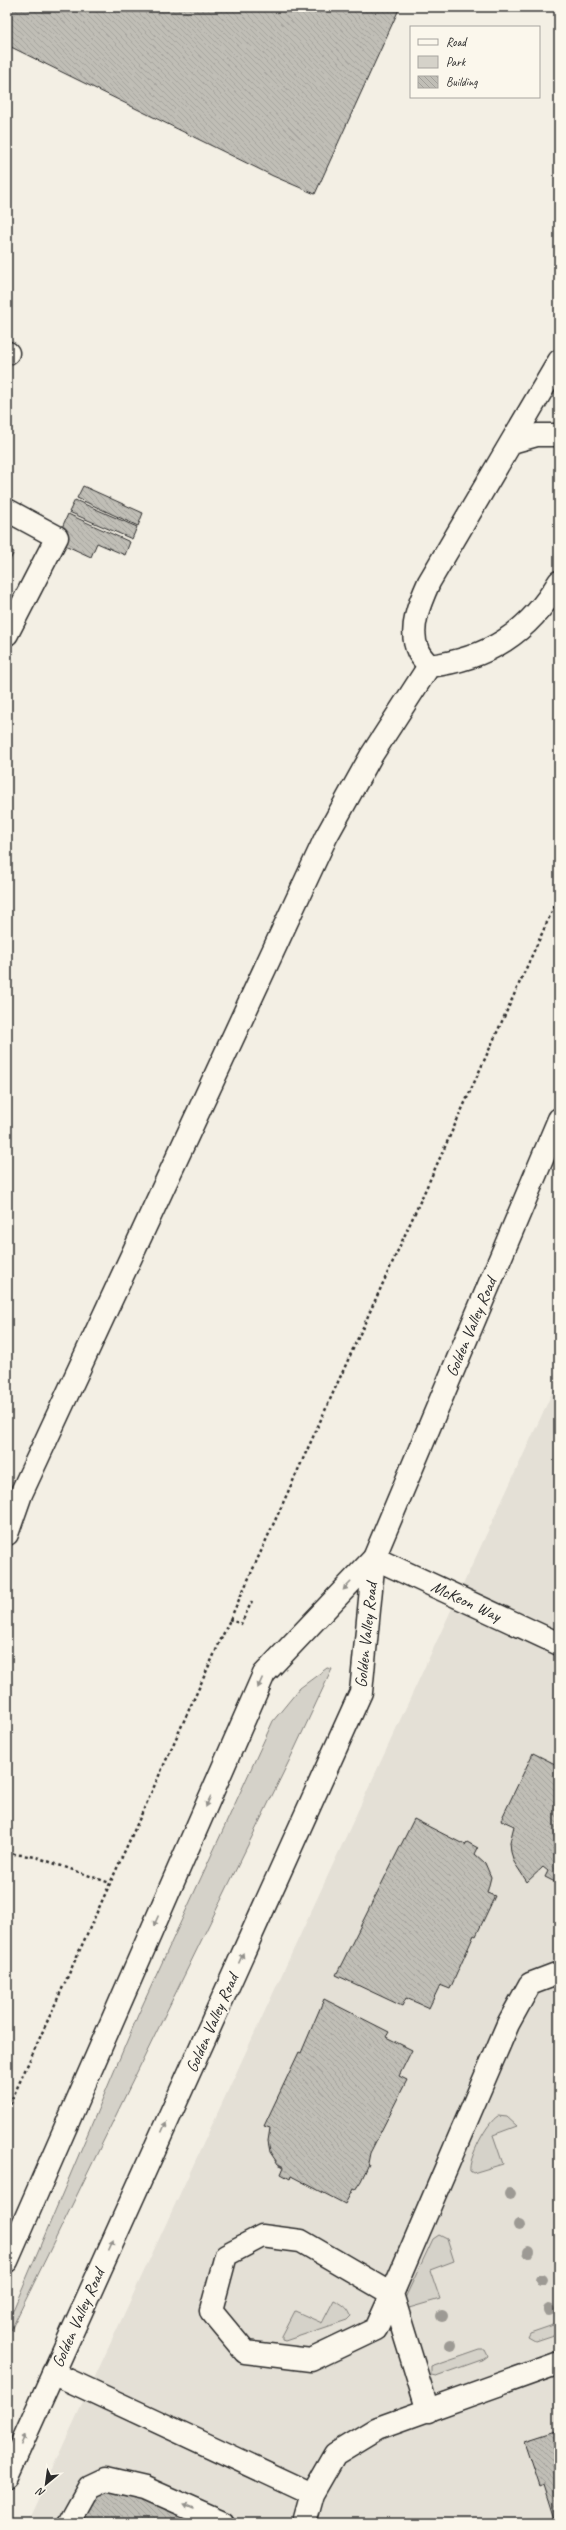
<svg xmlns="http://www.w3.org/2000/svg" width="566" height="2530" font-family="Caveat,sans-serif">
<defs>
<pattern id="building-back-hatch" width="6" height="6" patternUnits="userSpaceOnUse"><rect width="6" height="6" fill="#c0beb6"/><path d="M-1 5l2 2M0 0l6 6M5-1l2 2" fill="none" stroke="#a5a39d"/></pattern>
</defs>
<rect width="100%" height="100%" fill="#f3efe4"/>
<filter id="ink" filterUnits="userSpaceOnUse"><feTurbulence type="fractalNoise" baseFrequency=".025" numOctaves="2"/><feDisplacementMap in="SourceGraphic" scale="8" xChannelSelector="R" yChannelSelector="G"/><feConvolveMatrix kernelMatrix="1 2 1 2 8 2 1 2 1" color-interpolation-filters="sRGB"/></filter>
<g filter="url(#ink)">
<path fill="#e4e0d6" d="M559,1378V2523H27Z"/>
<path fill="#d5d2c9" stroke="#807e7a" d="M327,1668L332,1669L289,1761L11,2330L7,2327L8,2322L138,2015L273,1721L300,1688Z
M498,2116L507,2117L517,2126L493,2135L503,2164L473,2173L470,2171C468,2159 487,2122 498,2116Z
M439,2235L447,2239L454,2261L430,2270L440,2299L409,2308L404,2301L406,2296L433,2239Z
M334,2300C342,2304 348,2307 351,2316L347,2320L285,2341L282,2340V2336L295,2311L322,2323Z
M559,2323V2333L535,2341L528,2337L530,2333Z
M480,2350H485L488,2356L484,2359L436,2376L431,2375V2367Z"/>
<path fill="url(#building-back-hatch)" stroke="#2b2b2b" d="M7,7H400L315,194L273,176L7,45Z
M83,486L143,513L138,526L77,498Z
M75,500L137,527L132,539L69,512Z
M68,514L130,542L125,555L97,543L91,557L56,541Z
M7,548L14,552L7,566Z
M533,1753L559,1766V1884L545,1877L548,1871L543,1867L527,1882L514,1862L511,1852L510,1842L514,1826L501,1820Z
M414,1819L465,1845L467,1842L478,1848L475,1854L485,1863L491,1877L487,1893L495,1896L476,1936L474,1935L450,1989L440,1985L429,2008L406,1998L402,2006L336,1975Z
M324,1999L389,2032L386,2037L412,2050L399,2076L407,2080L370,2153L368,2163L369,2164L361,2181L355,2190L353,2189L345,2204L291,2176L290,2179L281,2174L284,2167L278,2164L270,2152L268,2141L270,2128L264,2126L299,2052L301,2053Z
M559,2430V2520L555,2519L544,2484L540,2486L525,2441Z
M118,2489L203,2523H84L91,2505L99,2494L105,2490Z"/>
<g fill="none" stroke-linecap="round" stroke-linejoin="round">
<defs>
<path id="minor" d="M7,353H8
M559,361L429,582C420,602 408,629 418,651C420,656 426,662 429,666C488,659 528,633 559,582
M512,442L537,435H559
M7,510L57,537L7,634
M7,1534L21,1494L326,837L371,756L429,666
M374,1558L559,1644
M53,2373L312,2494
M428,2411L392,2294L301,2241L262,2236L226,2255L211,2311L245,2352L311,2360L376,2329L392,2294L508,2024L530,1984L559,1973
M69,2523L89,2487L106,2479L145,2488L224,2523
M304,2523L312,2494L335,2454L378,2428L559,2363"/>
<path id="major" d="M7,2261L264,1674L374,1558
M7,2476L361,1692L374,1558L559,1119"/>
</defs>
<use href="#minor" stroke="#2b2b2b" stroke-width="25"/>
<use href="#major" stroke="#2b2b2b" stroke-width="25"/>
<path stroke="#2b2b2b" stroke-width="2.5" stroke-dasharray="3 3" stroke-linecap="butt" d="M229,1619L241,1624L252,1601
M7,1853L36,1857L110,1883
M7,2110L559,896"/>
<use href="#minor" stroke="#fbf7ec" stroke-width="22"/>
<use href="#major" stroke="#fbf7ec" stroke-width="22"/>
</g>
<g fill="#9d9a94">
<circle cx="510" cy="2194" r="6"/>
<circle cx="519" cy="2225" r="6"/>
<circle cx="529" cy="2252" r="6"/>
<circle cx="541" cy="2280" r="6"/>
<circle cx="549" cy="2310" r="6"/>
<circle cx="442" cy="2316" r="6"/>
<circle cx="451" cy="2345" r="6"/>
</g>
<defs><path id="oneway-solid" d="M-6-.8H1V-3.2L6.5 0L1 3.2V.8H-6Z"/></defs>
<g fill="#93918c">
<use href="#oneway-solid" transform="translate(347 1586) rotate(134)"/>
<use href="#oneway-solid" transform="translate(260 1683) rotate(114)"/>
<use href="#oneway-solid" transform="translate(208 1802) rotate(114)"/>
<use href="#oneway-solid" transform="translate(156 1921) rotate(114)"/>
<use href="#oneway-solid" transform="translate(241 1958) rotate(-66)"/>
<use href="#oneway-solid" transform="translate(164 2127) rotate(-66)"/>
<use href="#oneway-solid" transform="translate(111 2245) rotate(-66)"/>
<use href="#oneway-solid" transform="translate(23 2440) rotate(-66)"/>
<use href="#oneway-solid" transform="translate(189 2507) rotate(-157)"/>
</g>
</g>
<g text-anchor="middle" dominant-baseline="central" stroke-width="3.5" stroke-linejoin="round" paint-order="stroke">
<g font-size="17" fill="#2b2b2b" stroke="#fbf7ec">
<text transform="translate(471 1327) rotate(-67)">Golden Valley Road</text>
<text transform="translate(466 1601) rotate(25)">McKeon Way</text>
<text transform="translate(366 1635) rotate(-84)">Golden Valley Road</text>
<text transform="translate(212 2023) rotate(-66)">Golden Valley Road</text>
<text transform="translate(78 2318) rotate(-66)">Golden Valley Road</text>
</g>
</g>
<rect width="566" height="2530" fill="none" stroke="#fbf7ec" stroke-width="24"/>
<rect x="12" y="12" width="542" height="2506" fill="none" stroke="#2b2b2b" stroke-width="1.5" filter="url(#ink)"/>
<rect x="410" y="26" width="130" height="72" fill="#fbf7ec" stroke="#a8a59f"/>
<rect x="418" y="39" width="20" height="6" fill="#fbf7ec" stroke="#a8a59f"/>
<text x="446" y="46" font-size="12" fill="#2b2b2b">Road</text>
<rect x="418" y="56" width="20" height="12" fill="#d5d2c9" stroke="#a8a59f"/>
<text x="446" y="66" font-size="12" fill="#2b2b2b">Park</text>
<rect x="418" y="76" width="20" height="12" fill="url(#building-back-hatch)" stroke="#a8a59f"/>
<text x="446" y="86" font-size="12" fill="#2b2b2b">Building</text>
<g transform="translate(46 2484) rotate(209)" stroke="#fbf7ec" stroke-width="3" paint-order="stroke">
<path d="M0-3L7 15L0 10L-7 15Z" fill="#2b2b2b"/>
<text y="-6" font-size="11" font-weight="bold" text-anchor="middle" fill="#2b2b2b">N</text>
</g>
</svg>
